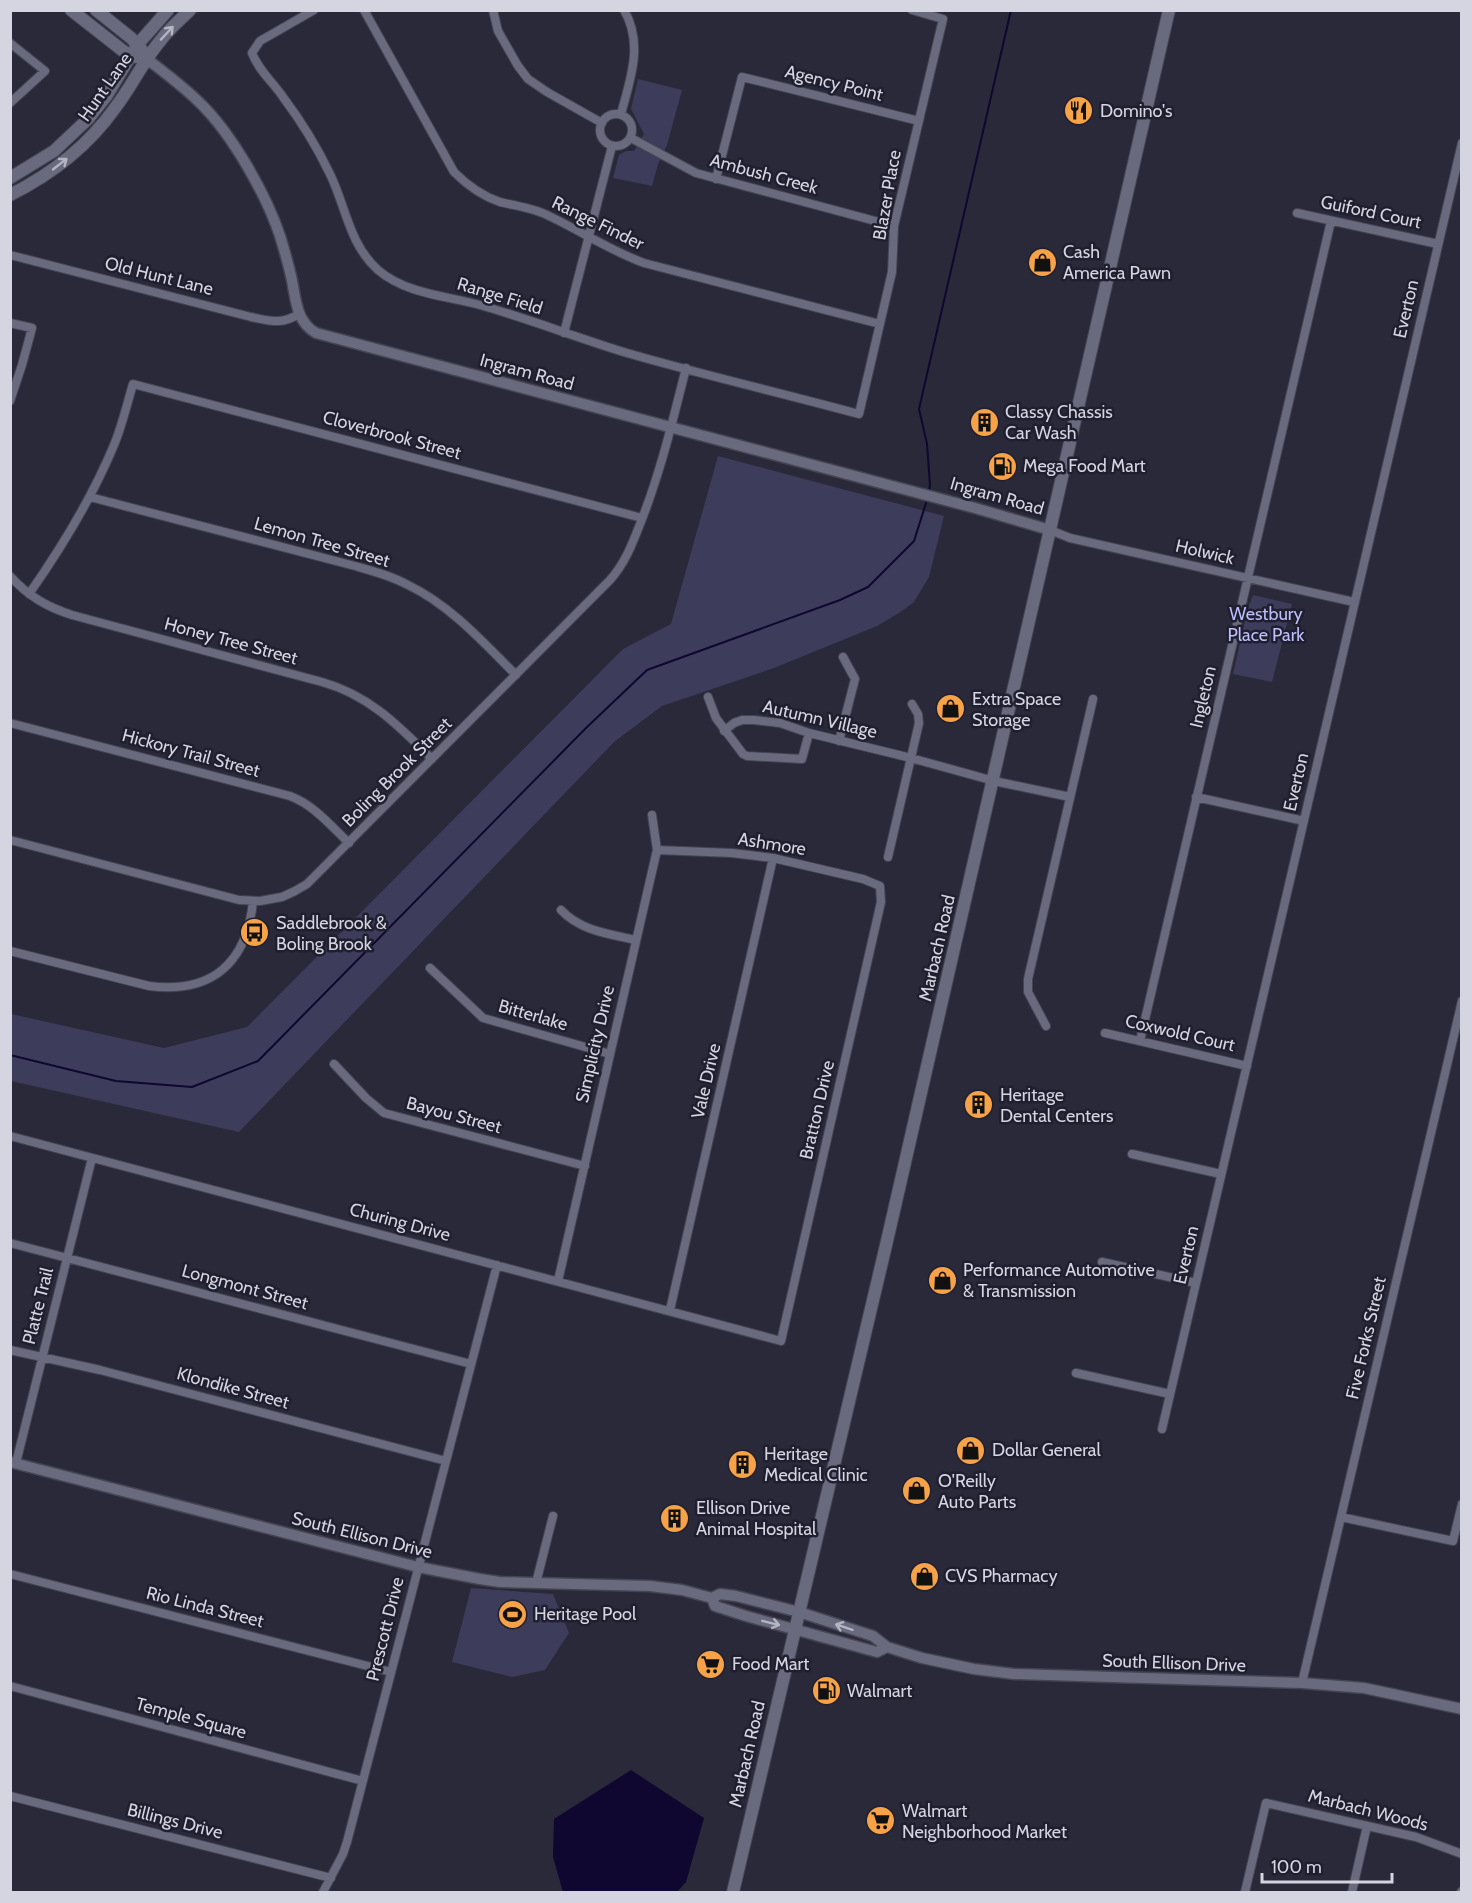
<svg xmlns="http://www.w3.org/2000/svg" width="1472" height="1903" font-family="Cabin,sans-serif">
<rect width="100%" height="100%" fill="#292939"/>
<path fill="#3d3c5b" d="M638,79L682,90L667,145L658,164L652,186L613,178L619,155L626,151H634L644,134L631,109Z
M718,456L944,516L929,577L914,602L899,613L877,626L774,668L662,706L614,742L239,1132L11,1081V1014L164,1048L247,1027L623,649L671,624Z
M1253,595L1292,604L1272,682L1233,674L1248,608Z
M471,1588L553,1594L569,1633L545,1670L512,1677L452,1662Z"/>
<path fill="#0f072f" d="M631,1770L704,1818L686,1882L677,1892H563L553,1857L554,1819Z"/>
<g fill="none" stroke-linecap="round" stroke-linejoin="round">
<path stroke="#0f072f" stroke-width="2" d="M929,491L930,485L927,444L919,409L1011,10
M10,1055L116,1081L192,1087L258,1061L586,728L647,670L840,600L868,587L914,541L927,500"/>
<defs>
<path id="minor" d="M314,10L260,41L252,53C259,71 272,81 283,97C301,121 317,147 330,174C346,207 349,244 378,270C406,294 447,296 480,305C529,319 578,338 627,353C703,375 782,393 859,414L892,272L894,226L943,19L912,10
M364,10L454,172C468,186 482,196 500,202C516,206 534,208 549,216C581,231 611,251 644,263L880,324
M493,10L498,31L518,66L528,79L547,92L602,123
M10,43L45,71L10,103
M600 130a16 16 0 1 1 32 0a16 16 0 1 1-32 0Z
M621,114C630,80 644,44 624,10
M631,138L696,173L894,226
M716,179L742,77L919,121
M1297,213L1438,244
M10,255L251,317C271,321 281,325 299,314
M10,323L32,328L22,365L10,401
M564,333L612,146
M90,497L355,566C373,571 392,576 408,585C450,605 484,643 516,675
M1050,530L1070,538L1354,602
M10,576C28,596 47,607 72,615L322,682C369,695 399,726 432,759
M29,594C62,547 92,498 114,445C122,426 127,404 133,384L642,518
M708,697L716,718L743,754L747,756L802,759L809,733
M10,723L290,796C314,805 331,826 349,843
M724,731L734,723L742,720H754L780,723L809,733L911,758L994,781L1070,797
M839,741L855,679L843,657
M1196,797L1304,821
M10,840L239,900L260,901L282,897L295,891L307,884L610,580C626,562 633,542 642,519C661,470 673,420 686,368
M888,857L919,723L918,714L912,704
M561,910C581,931 609,934 636,940
M10,951L149,986C212,994 247,963 253,901
M430,968L483,1018L610,1054
M1046,1026L1028,992V979L1093,699
M1105,1033L1247,1066
M1140,1041L1331,221
M334,1064L366,1098L384,1113L585,1166
M10,1136L781,1341L881,902L880,886L863,879L773,858L732,853L657,850
M1132,1154L1221,1174
M10,1243L471,1364
M1102,1262L1196,1283
M558,1281L657,850L652,815
M670,1310L773,858
M10,1350L100,1370L446,1461
M1076,1373L1170,1394
M1162,1429L1462,143
M16,1463L92,1158
M1341,1517L1453,1541L1462,1504
M10,1574L391,1672
M536,1583L553,1516
M1302,1683L1462,1001
M10,1686L363,1781
M10,1796L331,1878
M323,1892L343,1854L347,1842L497,1265
M1245,1892L1266,1803L1416,1837L1462,1854
M1352,1892L1367,1826
M1461,1892L1462,1891"/>
<path id="tertiary" d="M147,59C165,73 184,87 200,103C232,134 266,194 280,236C284,249 288,263 291,276C296,297 295,321 316,333L975,508L1050,530
M10,1462L418,1567L480,1579L500,1582L650,1586L682,1590L712,1598L720,1594L736,1596L799,1612L873,1636L887,1647L922,1658L974,1669L1014,1674L1302,1683L1364,1688L1462,1709
M712,1598L715,1606L746,1616L877,1652L887,1647"/>
<path id="secondary" d="M71,10L122,50L130,56L137,57
M96,10L131,38L142,50
M10,178L54,151L88,119L107,95L138,44L168,10
M10,195C52,174 88,146 115,108C132,86 143,61 161,40C169,29 180,20 190,10
M733,1892L887,1241L1169,10"/>
</defs>
<use href="#minor" stroke="#444452" stroke-width="10"/>
<use href="#tertiary" stroke="#444452" stroke-width="13"/>
<use href="#secondary" stroke="#444452" stroke-width="14"/>
<use href="#minor" stroke="#6a6a7e" stroke-width="8"/>
<use href="#tertiary" stroke="#6a6a7e" stroke-width="10"/>
<use href="#secondary" stroke="#6a6a7e" stroke-width="12"/>
</g>
<defs><path id="oneway-shaft" d="M-6 0H5M1.5-3L5.5 0L1.5 3" fill="none" stroke-width="1.6" stroke-linecap="round" stroke-linejoin="round" transform="scale(1.5)"/></defs>
<g stroke="#b4b5c3">
<use href="#oneway-shaft" transform="translate(167 33) rotate(-47)"/>
<use href="#oneway-shaft" transform="translate(60 164) rotate(-38)"/>
<use href="#oneway-shaft" transform="translate(771 1623) rotate(14)"/>
<use href="#oneway-shaft" transform="translate(844 1627) rotate(-162)"/>
</g>
<defs>
<symbol id="restaurant-disc" viewBox="-11 -11 22 22"><circle r="9.5" fill="#f6a248" stroke="#1f1f2f"/><path d="M-5-6h1v4h1v-4h1v4h1v-4h1v5L-1.5 .5V6h-2V.5L-5-1ZM5-6V6H3V1.5H1.5Q1.5-4 5-6Z" fill="#111"/></symbol>
<symbol id="shop-disc" viewBox="-11 -11 22 22"><circle r="9.5" fill="#f6a248" stroke="#1f1f2f"/><path d="M-5-2.5h2.3a2.7 3.5 0 0 1 5.4 0H5L5.5 6h-11ZM-1.5-2.5h3a1.5 2.3 0 0 0-3 0Z" fill="#111"/></symbol>
<symbol id="building-disc" viewBox="-11 -11 22 22"><circle r="9.5" fill="#f6a248" stroke="#1f1f2f"/><path d="M-4-6H4V6H1V3H-1V6H-4ZM-2.5-4.3h1.7v1.8h-1.7ZM.8-4.3h1.7v1.8H.8ZM-2.5-1h1.7V.8h-1.7ZM.8-1h1.7V.8H.8Z" fill="#111"/></symbol>
<symbol id="fuel-disc" viewBox="-11 -11 22 22"><circle r="9.5" fill="#f6a248" stroke="#1f1f2f"/><path d="M-5.5-6h7V0h2V4h1.3V-2.5L3-4.5l.8-.8L6-3V5H2.5V1h-1V6h-7ZM-4.2-4.7v3.2H.2V-4.7Z" fill="#111"/></symbol>
<symbol id="bus-disc" viewBox="-11 -11 22 22"><circle r="9.5" fill="#f6a248" stroke="#1f1f2f"/><path d="M-5-6H5V4H4V6H2V4H-2V6H-4V4H-5ZM-3.5-4V0h7V-4ZM-3.5 1.2v1.5H-2V1.2ZM2 1.2v1.5H3.5V1.2Z" fill="#111"/></symbol>
<symbol id="stadium-disc" viewBox="-11 -11 22 22"><circle r="9.5" fill="#f6a248" stroke="#1f1f2f"/><path d="M0-5a6.5 5 0 1 0 0 10a6.5 5 0 1 0 0-10ZM-3.5-1.8h7v3.6h-7Z" fill="#111"/></symbol>
<symbol id="supermarket-disc" viewBox="-11 -11 22 22"><circle r="9.5" fill="#f6a248" stroke="#1f1f2f"/><path d="M-6-5.5h2.5l.6 2H6L4.5 2H-2.5L-4.4-4H-6ZM-1.5 3.2a1.3 1.3 0 1 0 .1 0ZM3 3.2a1.3 1.3 0 1 0 .1 0Z" fill="#111"/></symbol>
</defs>
<g fill-rule="evenodd">
<use href="#restaurant-disc" x="1062" y="94" width="33" height="33"/>
<use href="#shop-disc" x="1026" y="246" width="33" height="33"/>
<use href="#building-disc" x="968" y="406" width="33" height="33"/>
<use href="#fuel-disc" x="986" y="450" width="33" height="33"/>
<use href="#shop-disc" x="934" y="692" width="33" height="33"/>
<use href="#bus-disc" x="238" y="916" width="33" height="33"/>
<use href="#building-disc" x="962" y="1088" width="33" height="33"/>
<use href="#shop-disc" x="926" y="1264" width="33" height="33"/>
<use href="#shop-disc" x="954" y="1434" width="33" height="33"/>
<use href="#building-disc" x="726" y="1448" width="33" height="33"/>
<use href="#shop-disc" x="900" y="1474" width="33" height="33"/>
<use href="#building-disc" x="658" y="1502" width="33" height="33"/>
<use href="#shop-disc" x="908" y="1560" width="33" height="33"/>
<use href="#stadium-disc" x="496" y="1598" width="33" height="33"/>
<use href="#supermarket-disc" x="694" y="1648" width="33" height="33"/>
<use href="#fuel-disc" x="810" y="1674" width="33" height="33"/>
<use href="#supermarket-disc" x="864" y="1804" width="33" height="33"/>
</g>
<g text-anchor="middle" dominant-baseline="central" stroke-width="5" stroke-linejoin="round" paint-order="stroke">
<g font-size="18" fill="#d4d5e0" stroke="#1f1f2f">
<text transform="translate(834 83) rotate(14)">Agency Point</text>
<text transform="translate(105 87) rotate(-55)">Hunt Lane</text>
<text transform="translate(764 174) rotate(15)">Ambush Creek</text>
<text transform="translate(887 195) rotate(-80)">Blazer Place</text>
<text transform="translate(1371 212) rotate(12)">Guiford Court</text>
<text transform="translate(598 223) rotate(26)">Range Finder</text>
<text transform="translate(159 276) rotate(14)">Old Hunt Lane</text>
<text transform="translate(500 296) rotate(17)">Range Field</text>
<text transform="translate(1406 309) rotate(-77)">Everton</text>
<text transform="translate(527 372) rotate(15)">Ingram Road</text>
<text transform="translate(392 435) rotate(15)">Cloverbrook Street</text>
<text transform="translate(997 496) rotate(16)">Ingram Road</text>
<text transform="translate(322 542) rotate(16)">Lemon Tree Street</text>
<text transform="translate(1205 552) rotate(13)">Holwick</text>
<text transform="translate(231 641) rotate(15)">Honey Tree Street</text>
<text transform="translate(1203 697) rotate(-77)">Ingleton</text>
<text transform="translate(820 719) rotate(13)">Autumn Village</text>
<text transform="translate(191 753) rotate(15)">Hickory Trail Street</text>
<text transform="translate(397 772) rotate(-45)">Boling Brook Street</text>
<text transform="translate(1296 782) rotate(-77)">Everton</text>
<text transform="translate(772 844) rotate(9)">Ashmore</text>
<text transform="translate(937 948) rotate(-77)">Marbach Road</text>
<text transform="translate(533 1015) rotate(16)">Bitterlake</text>
<text transform="translate(1180 1033) rotate(13)">Coxwold Court</text>
<text transform="translate(595 1044) rotate(-77)">Simplicity Drive</text>
<text transform="translate(706 1081) rotate(-77)">Vale Drive</text>
<text transform="translate(817 1110) rotate(-77)">Bratton Drive</text>
<text transform="translate(454 1115) rotate(15)">Bayou Street</text>
<text transform="translate(400 1222) rotate(15)">Churing Drive</text>
<text transform="translate(1186 1255) rotate(-77)">Everton</text>
<text transform="translate(245 1287) rotate(15)">Longmont Street</text>
<text transform="translate(38 1306) rotate(-76)">Platte Trail</text>
<text transform="translate(1366 1338) rotate(-77)">Five Forks Street</text>
<text transform="translate(233 1388) rotate(15)">Klondike Street</text>
<text transform="translate(362 1535) rotate(14)">South Ellison Drive</text>
<text transform="translate(205 1607) rotate(14)">Rio Linda Street</text>
<text transform="translate(385 1629) rotate(-76)">Prescott Drive</text>
<text transform="translate(1174 1663) rotate(2)">South Ellison Drive</text>
<text transform="translate(191 1718) rotate(15)">Temple Square</text>
<text transform="translate(747 1754) rotate(-77)">Marbach Road</text>
<text transform="translate(1368 1810) rotate(14)">Marbach Woods</text>
<text transform="translate(175 1821) rotate(14)">Billings Drive</text>
</g>
<g font-size="18" fill="#d4d5e0" stroke="#1f1f2f" text-anchor="start">
<text x="1100" y="111">Domino's</text>
<text x="1063" y="252">Cash<tspan x="1063" dy="21">America Pawn</tspan></text>
<text x="1005" y="412">Classy Chassis<tspan x="1005" dy="21">Car Wash</tspan></text>
<text x="1023" y="466">Mega Food Mart</text>
<text x="972" y="699">Extra Space<tspan x="972" dy="21">Storage</tspan></text>
<text x="276" y="923">Saddlebrook &amp;<tspan x="276" dy="21">Boling Brook</tspan></text>
<text x="1000" y="1095">Heritage<tspan x="1000" dy="21">Dental Centers</tspan></text>
<text x="963" y="1270">Performance Automotive<tspan x="963" dy="21">&amp; Transmission</tspan></text>
<text x="992" y="1450">Dollar General</text>
<text x="764" y="1454">Heritage<tspan x="764" dy="21">Medical Clinic</tspan></text>
<text x="938" y="1481">O'Reilly<tspan x="938" dy="21">Auto Parts</tspan></text>
<text x="696" y="1508">Ellison Drive<tspan x="696" dy="21">Animal Hospital</tspan></text>
<text x="945" y="1576">CVS Pharmacy</text>
<text x="534" y="1614">Heritage Pool</text>
<text x="732" y="1664">Food Mart</text>
<text x="847" y="1691">Walmart</text>
<text x="902" y="1811">Walmart<tspan x="902" dy="21">Neighborhood Market</tspan></text>
</g>
<g font-size="18" fill="#bdbefa" stroke="#1f1f2f">
<text x="1266" y="614">Westbury<tspan x="1266" dy="21">Place Park</tspan></text>
</g>
</g>
<rect width="1472" height="1903" fill="none" stroke="#d4d5e0" stroke-width="24"/>
<path d="M1262 1873v9h130v-9" fill="none" stroke="#d4d5e0" stroke-width="3"/>
<text x="1271" y="1873" font-size="18" fill="#d4d5e0" stroke="#1f1f2f" stroke-width="4.5" paint-order="stroke">100 m</text>
</svg>
